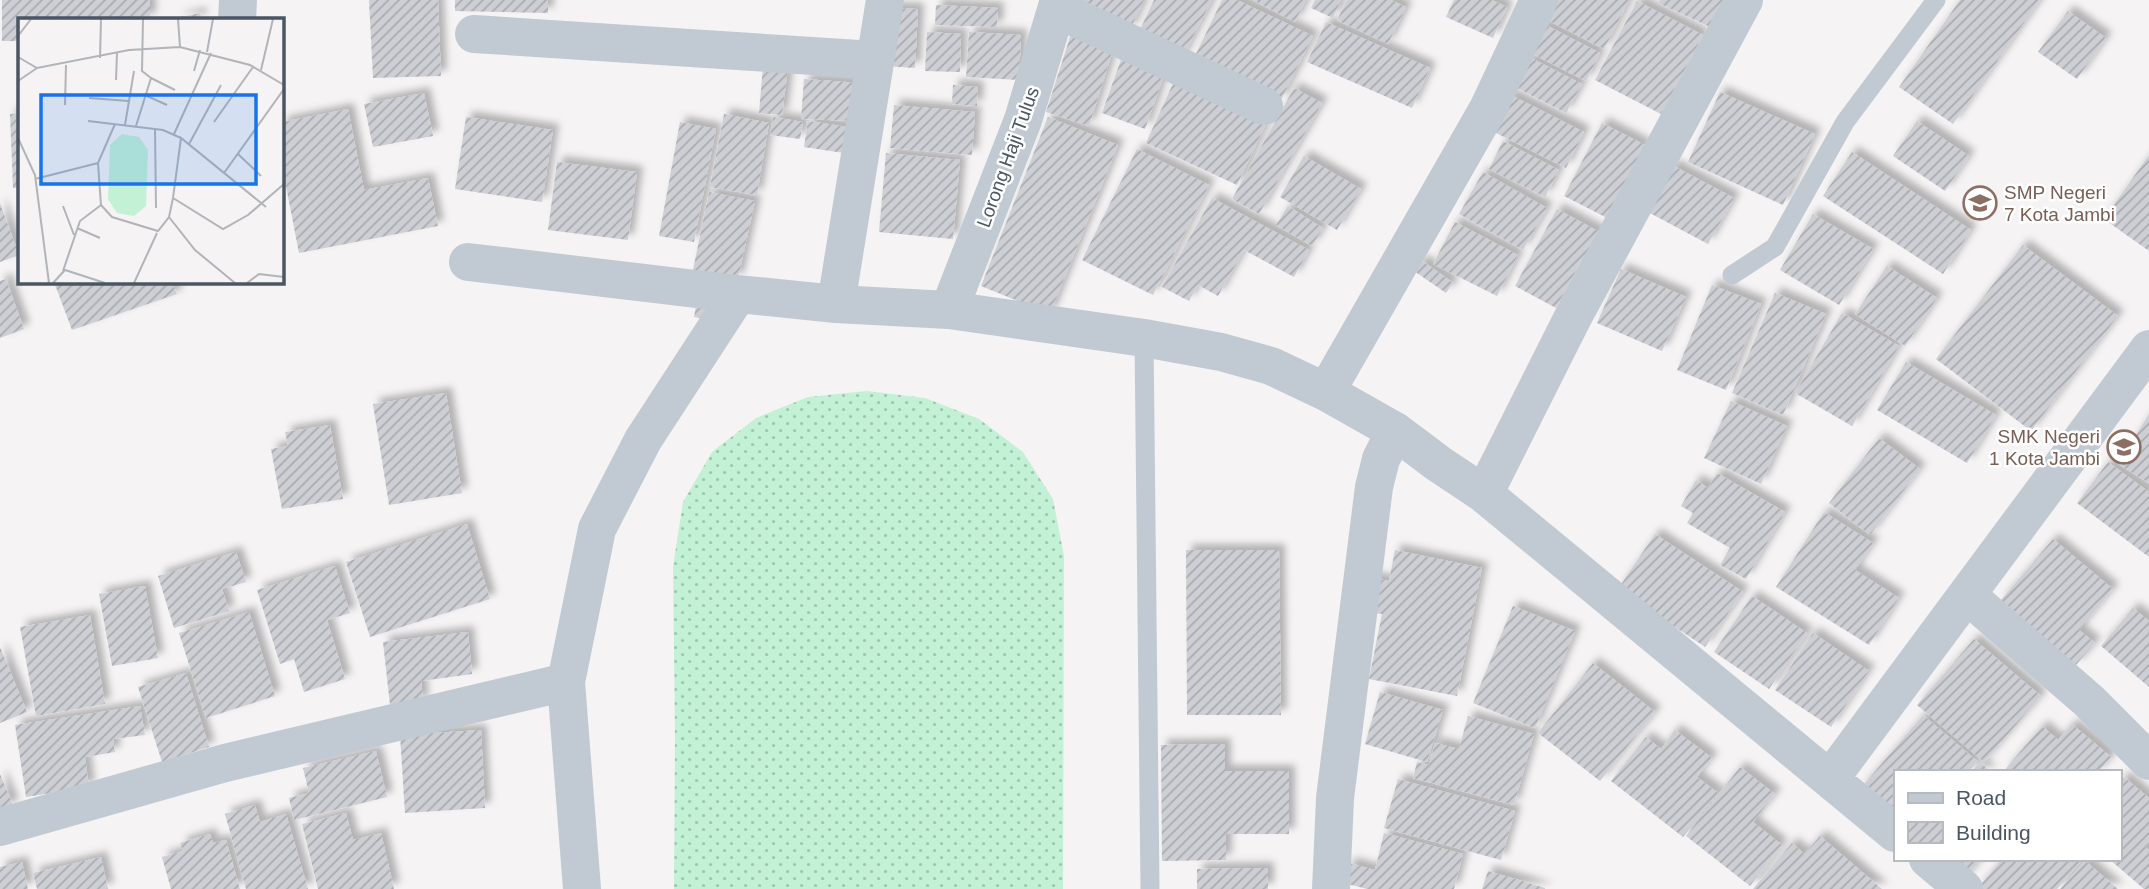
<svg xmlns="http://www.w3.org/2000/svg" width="2149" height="889" font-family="Arial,sans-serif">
<defs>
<pattern id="grass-dots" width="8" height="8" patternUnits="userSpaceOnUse" patternTransform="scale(1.75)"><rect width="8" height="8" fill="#c3f1d5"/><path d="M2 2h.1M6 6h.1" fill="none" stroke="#a0c6b0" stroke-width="1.8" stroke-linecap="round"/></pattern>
<pattern id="building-hatch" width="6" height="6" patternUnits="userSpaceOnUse" patternTransform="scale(1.75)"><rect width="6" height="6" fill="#cdcfd5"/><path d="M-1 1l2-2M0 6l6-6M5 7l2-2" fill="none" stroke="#a8abb0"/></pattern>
<filter id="shadow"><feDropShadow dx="6" dy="-6" stdDeviation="3.5" flood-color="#0004"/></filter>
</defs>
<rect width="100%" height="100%" fill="#f5f3f3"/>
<path fill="url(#grass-dots)" d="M867,391L925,398L979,419L1023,452L1053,499L1064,556L1063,889H674L675,737L673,567L683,502L712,452L756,418L808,397Z"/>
<path fill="url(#building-hatch)" filter="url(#shadow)" d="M2,0H150V19H19V41H2Z
M369,0H438L441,76L373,78Z
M455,0H548V13L455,11Z
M1072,0H1144L1130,30Z
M1154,0H1212L1181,60L1136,38Z
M1222,0H1237L1313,36L1281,100L1194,58Z
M1253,0H1306L1295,22Z
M1315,0H1341L1333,18L1311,8Z
M1347,0H1391L1406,7L1388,44L1337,20Z
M1454,0H1492L1507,7L1493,38L1446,17Z
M1556,0H1629L1604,49L1546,19Z
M1660,0H1724L1721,32L1658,3Z
M1960,0H2040L1953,124L1899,87Z
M1637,1L1703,35L1661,114L1595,80Z
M936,5L998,8L997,27L935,25Z
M889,8L918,9L915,68L885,66Z
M2068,11L2106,38L2077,79L2038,52Z
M200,13L202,19H177V18Z
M1326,22L1430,68L1412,108L1307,62Z
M1542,23L1600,53L1586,81L1527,51Z
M1072,31L1115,44L1089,126L1046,112Z
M927,32L961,34L960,72L925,71Z
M969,32L1021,35L1019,80L966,77Z
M1123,54L1166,70L1145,129L1102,113Z
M1529,57L1582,84L1566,113L1513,86Z
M763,66L788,68L782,115L759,113Z
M1176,77L1268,119L1237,185L1146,143Z
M804,79L861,83L858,121L801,119Z
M953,85L978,87L977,106L952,104Z
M1294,88L1322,103L1259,214L1232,199Z
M1720,92L1815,134L1783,205L1688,162Z
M424,93L433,136L373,147L364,104Z
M1509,94L1584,132L1566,168L1490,130Z
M894,105L975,112L972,155L890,148Z
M348,109L364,190L428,178L438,226L299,253L282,166V122Z
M19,113V188H13L10,114Z
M724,114L769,123L757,195L710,187Z
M466,117L553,130L542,202L455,189Z
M773,117L803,122L800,139L770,135Z
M1048,117L1118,145L1050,314L981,286Z
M808,121L848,127L844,153L804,147Z
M1917,121L1969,156L1945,191L1893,156Z
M680,122L716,129L694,242L659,236Z
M1602,123L1645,145L1607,218L1564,196Z
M1503,141L1559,170L1545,197L1489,169Z
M1137,149L1209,185L1153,295L1082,260Z
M1852,152L1971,230L1943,274L1823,196Z
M886,153L960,160L953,239L879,232Z
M2149,155V251L2104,219Z
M1304,156L1361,189L1337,230L1280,197Z
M557,162L637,172L628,240L548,230Z
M1672,165L1734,198L1708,244L1646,211Z
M1483,172L1547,208L1523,250L1459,214Z
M709,192L755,201L738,279L693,270Z
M1212,198L1309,250L1294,277L1244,250L1218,296L1198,285L1189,301L1162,287Z
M0,203L19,255L0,262Z
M1288,206L1323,228L1312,246L1276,225Z
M1557,209L1607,236L1591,267L1581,261L1556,308L1515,286Z
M1813,214L1873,249L1839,305L1780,270Z
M1455,222L1518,255L1497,296L1433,264Z
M2023,245L2118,316L2031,431L1936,359Z
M1421,260L1453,283L1446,293L1414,271Z
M1887,266L1937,298L1905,346L1855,314Z
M1621,269L1686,297L1662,351L1597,323Z
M6,279L24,329L0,338V281Z
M54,282H172L177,294L72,330Z
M1712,285L1761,304L1726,390L1677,370Z
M1775,293L1826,314L1783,415L1732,393Z
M697,301L716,321L694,317Z
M1842,313L1899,346L1852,426L1795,393Z
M1906,362L1996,415L1967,463L1877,410Z
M446,393L462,493L389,505L373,404Z
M1731,401L1787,426L1761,484L1704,458Z
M2149,414V483L2118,464Z
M330,425L343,499L282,509L271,449L288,446L285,432Z
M1879,438L1920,469L1870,535L1829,503Z
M2108,462L2149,492V557L2077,503Z
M1717,473L1785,512L1746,579L1720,565L1730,548L1687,523L1693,513L1681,506L1696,480L1708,488Z
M1824,512L1873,543L1855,570L1899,598L1869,645L1776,587Z
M467,524L490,599L370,637L346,562Z
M1655,534L1743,592L1705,647L1618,589Z
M2053,539L2113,589L2079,630L2095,643L2076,665L2000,601Z
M1186,550H1279L1281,715H1187Z
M1395,550L1482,568L1457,696L1369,679L1382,614L1361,611L1368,577L1389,581Z
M236,552L246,582L222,589L229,611L174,628L158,576Z
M335,566L350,613L327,620L345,679L304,692L294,659L280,664L257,590Z
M145,586L158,658L112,666L99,594Z
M1752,596L1807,633L1769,689L1714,652Z
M1513,606L1575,631L1535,728L1473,703Z
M2133,608L2149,621V687L2101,646Z
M249,612L275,696L206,718L179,633Z
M90,615L105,704L36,716L20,627Z
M468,632L472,674L421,681L423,702L390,705L383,642Z
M1813,633L1869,671L1831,727L1775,690Z
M1974,639L2041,696L1984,762L1917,705Z
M0,647L27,712L0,723Z
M1593,663L1655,712L1600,781L1538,733Z
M186,673L209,747L162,762L138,687Z
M1380,692L1443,710L1427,762L1365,744Z
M140,706L145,735L113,739L115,752L85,757L89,787L26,797L15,725Z
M1923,715L1977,761L1968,772H1895V819L1860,789Z
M1468,716L1534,734L1514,805L1413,778L1417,762L1429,765L1435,743L1459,749Z
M2072,724L2111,757L2098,772H2003L2042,726L2058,740Z
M481,730L485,808L405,813L400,735Z
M1675,730L1712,758L1697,777L1718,793L1683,837L1611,781L1646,737L1661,749Z
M1225,744V771H1289V834H1226V860L1162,861L1161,745Z
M376,751L387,797L294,820L289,798L309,793L303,768Z
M1980,762L1991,772H1971Z
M1740,767L1775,794L1753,822L1782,845L1750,886L1686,836Z
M0,774L13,805L0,810Z
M2124,777L2149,798V844L2146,847L2149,850V889H2144L2109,859H2119V782Z
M1398,779L1515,811L1501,860L1384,828Z
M255,805L260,822L286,814L308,889H246L225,814Z
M346,813L353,840L381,833L394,889H318L302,824Z
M1384,833L1463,854L1454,889H1367L1344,883L1349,863L1375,870Z
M210,834L213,843L226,840L240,889H171L162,857L183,851L180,843Z
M1820,836L1882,889H1753L1792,843L1804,854Z
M101,857L108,889H37L33,873Z
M1934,859H1981L1962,882Z
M2002,859H2083L2057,889H1977Z
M2085,861L2118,889H2060Z
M22,862L28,889H0V867Z
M1268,868V889H1197V869Z
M1488,871L1545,888V889H1482Z"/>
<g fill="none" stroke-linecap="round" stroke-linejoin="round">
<path stroke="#c1cad2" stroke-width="19" d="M1732,275L1775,247L1845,122L1936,0
M1144,338L1150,889"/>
<path stroke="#c1cad2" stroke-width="38" d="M1057,9L1264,106
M237,19L238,0
M474,34L875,60
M468,262L738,294L836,304L949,310L1144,338L1221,352L1271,366L1326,392L1395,431
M836,304L885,0
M949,310L1023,120L1059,0
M1326,392L1488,109L1539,0
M1484,494L1573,317L1744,0
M1967,595L2089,701L2149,761
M1830,779L2149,349
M0,827L225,763L566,682
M1928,859L1964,889
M582,889L566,682L597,529L643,440L738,294
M1331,889L1335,798L1374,487L1381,459L1395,431L1439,464L1484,494L1895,833"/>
</g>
<defs>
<symbol id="school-ring" viewBox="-11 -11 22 22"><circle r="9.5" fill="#fff" stroke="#8d6e63" stroke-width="1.5"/><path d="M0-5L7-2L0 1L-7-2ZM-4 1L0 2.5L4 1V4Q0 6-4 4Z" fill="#8d6e63"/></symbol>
</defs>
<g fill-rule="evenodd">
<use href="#school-ring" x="1961" y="184" width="38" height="38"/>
<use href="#school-ring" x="2105" y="428" width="38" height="38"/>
</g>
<g text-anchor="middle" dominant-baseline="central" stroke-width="5" stroke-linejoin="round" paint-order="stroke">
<g font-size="19" fill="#4a5661" stroke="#fff">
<text transform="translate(1008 157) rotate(-70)">Lorong Haji Tulus</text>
</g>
<g font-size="19" fill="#785e54" stroke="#fff" text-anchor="start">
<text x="2004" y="192">SMP Negeri<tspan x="2004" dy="22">7 Kota Jambi</tspan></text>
<text x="2100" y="436" text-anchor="end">SMK Negeri<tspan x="2100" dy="22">1 Kota Jambi</tspan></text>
</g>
</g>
<g transform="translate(18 18)">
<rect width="266" height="266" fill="#f5f3f3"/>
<path d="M104,116L121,119L130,132L128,188L116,198L99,195L90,181L92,127Z" fill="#c3f1d5"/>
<path fill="none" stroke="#b1b4b9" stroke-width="2" d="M160,1L162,29M0,18L13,1M189,34L195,1M0,39L19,50L111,32L162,29L232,47L266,67M82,40L83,1M243,52L255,1M176,53L182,32M133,60L157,72M98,62L99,35M0,63L19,50M129,78L149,87M71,80L111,83M47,87L48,47M70,103L145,112L163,120M196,104L235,49M97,106L80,145L83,187L94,199L140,213L151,199L155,180L163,120L248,189M107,107L116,53M118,108L133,60L124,53L125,1M137,111L138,190M156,116L193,35M0,120L17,157L31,265M171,126L203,67M220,136L243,158M206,155L266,71M17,161L80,145M155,180L205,211L230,197L266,166M45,188L56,217M151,199L177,232L217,265M59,210L82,220M45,253L62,203L83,187M35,265L47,252L87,265M116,265L139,215M229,265L241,256L266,259"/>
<path fill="#1a73e8" fill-opacity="0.15" stroke="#1a73e8" stroke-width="3.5" d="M23,77H238V166H23Z"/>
<rect width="266" height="266" fill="none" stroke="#4a5661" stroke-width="3.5"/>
</g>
<rect x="1894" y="770" width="228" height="91" fill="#ffffff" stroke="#b7bbc0" stroke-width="2"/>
<rect x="1908" y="793" width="35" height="10" fill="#c1cad2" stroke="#b7bbc0" stroke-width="2"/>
<text x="1956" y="805" font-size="21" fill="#4a5661">Road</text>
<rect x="1908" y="822" width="35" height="21" fill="url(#building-hatch)" stroke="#b7bbc0" stroke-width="2"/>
<text x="1956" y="840" font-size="21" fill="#4a5661">Building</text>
</svg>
